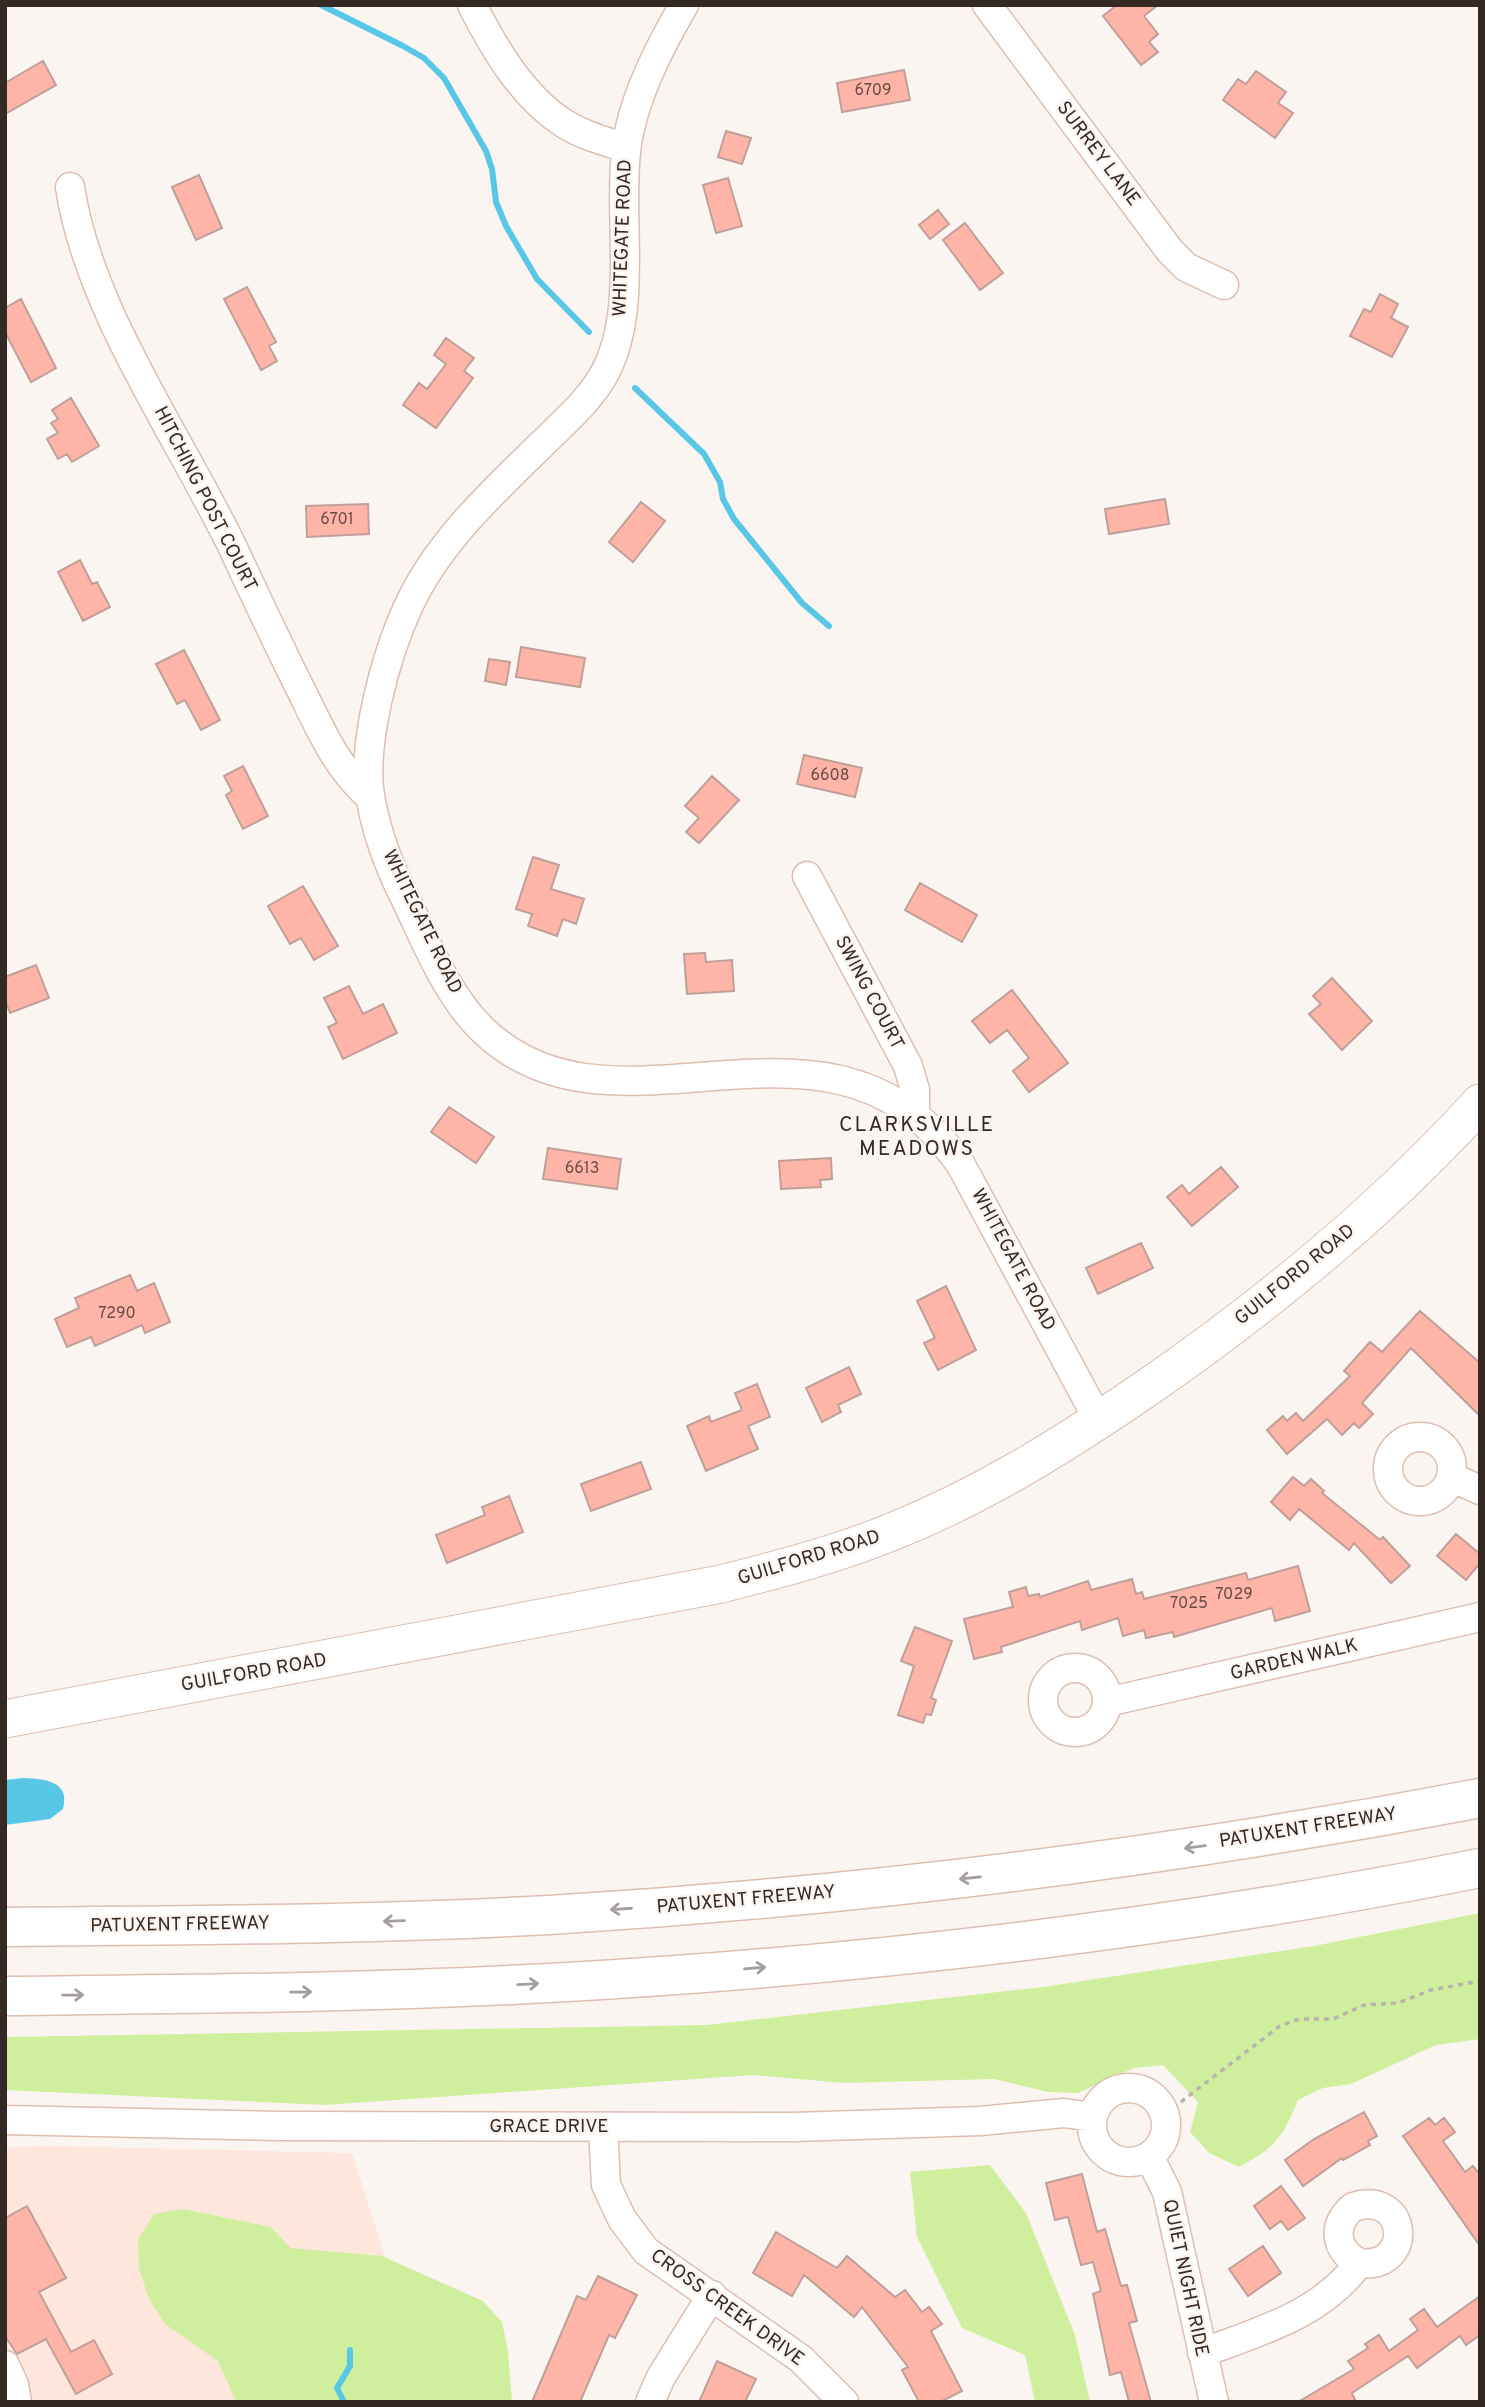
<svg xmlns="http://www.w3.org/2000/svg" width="1485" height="2407" font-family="Overpass,sans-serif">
<rect width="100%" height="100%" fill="#fbf5f2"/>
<path fill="#ffe6dc" d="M53,2146L352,2153L431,2402H5V2147Z"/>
<path fill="#d0ef9e" d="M1480,1913V2039L1436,2045L1351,2084L1323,2088L1298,2100C1283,2137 1275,2148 1239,2167L1209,2153L1190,2132L1198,2102L1163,2065L1134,2068L1078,2093L1048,2092L994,2079L844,2083L753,2075L325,2105L5,2090V2037L706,2025L1043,1987L1314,1946Z
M990,2165L1026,2213L1075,2335L1090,2402H1035L1025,2355L962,2328L917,2237L910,2172Z
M183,2209L271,2227L291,2248L382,2256L483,2301L502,2322L508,2351L512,2402H236L218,2361L165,2324L149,2299L139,2269L138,2239L154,2214Z"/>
<path fill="#57c7e5" d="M23,1778C43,1779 71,1780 63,1809L50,1819L5,1825V1780Z"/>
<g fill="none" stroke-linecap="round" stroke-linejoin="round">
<path stroke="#57c7e5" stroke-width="6" d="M321,5L403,46L424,58L444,78L486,151L492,169L496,202L506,226L537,279L589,332
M635,388L704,454L720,482L723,499L734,519L802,603L829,626
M344,2402L337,2388L350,2366V2350"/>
</g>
<path fill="#feb5a8" stroke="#c09f99" stroke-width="2" d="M1117,5H1158L1144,16L1158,34L1149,42L1158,52L1141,65L1103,16Z
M43,61L56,85L5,114V83Z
M904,70L910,100L842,112L837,83Z
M1256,71L1286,92L1278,103L1293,113L1275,138L1223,100L1238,79L1246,84Z
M726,131L751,138L742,164L718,157Z
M199,175L222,228L196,240L172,187Z
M728,178L742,226L716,233L703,185Z
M938,210L949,224L930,239L919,225Z
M965,223L1003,273L980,290L943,240Z
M247,287L276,342L269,346L277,361L261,370L224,299Z
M1380,294L1398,304L1391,318L1408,327L1392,357L1350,336L1364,309L1371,312Z
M21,299L56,368L31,382L5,332V308Z
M446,338L474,358L464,371L473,378L436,428L403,405L419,383L427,389L446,364L434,355Z
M71,398L99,446L72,462L67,454L58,459L47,439L58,433L51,423L58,419L52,410Z
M1165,499L1169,524L1109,534L1105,509Z
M641,502L665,521L633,562L609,542Z
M368,504L369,534L307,537L306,506Z
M80,560L92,584L97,582L110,607L83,621L58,572Z
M521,647L585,658L580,687L516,677Z
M184,650L220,720L201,730L185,700L177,704L156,664Z
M489,659L510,662L506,685L485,681Z
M804,755L862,768L855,797L797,784Z
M243,766L268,816L243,829L226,795L232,791L224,776Z
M712,776L739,800L699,843L686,832L699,818L685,806Z
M533,857L559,865L551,889L584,899L576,924L563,919L557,936L528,926L532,914L516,909Z
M920,883L977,915L962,942L905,910Z
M303,886L338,946L314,960L301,938L290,944L268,906Z
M705,953L706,962L732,960L734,991L687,994L684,954Z
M36,965L49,998L10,1013L5,1000V977Z
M1332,978L1372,1021L1342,1050L1309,1014L1321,1004L1313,996Z
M349,986L363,1014L383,1004L397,1033L343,1059L328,1027L337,1023L324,998Z
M1012,990L1068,1063L1029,1092L1013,1071L1029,1058L1007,1030L990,1043L972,1021Z
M449,1107L494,1137L476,1163L431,1132Z
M548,1148L621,1159L617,1189L543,1179Z
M831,1158L832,1179L820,1180L821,1187L781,1189L779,1161Z
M1221,1167L1238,1187L1192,1226L1167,1197L1182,1185L1189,1194Z
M1141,1243L1153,1268L1098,1294L1086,1268Z
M130,1275L137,1291L154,1283L170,1322L145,1333L142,1325L95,1346L91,1337L67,1347L55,1319L79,1308L75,1298Z
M946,1286L976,1350L938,1370L924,1343L935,1338L917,1301Z
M1420,1311L1480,1363V1416L1411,1348L1362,1403L1373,1414L1359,1428L1354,1423L1342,1435L1327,1419L1287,1454L1267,1430L1283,1416L1287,1421L1296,1413L1303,1421L1350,1376L1344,1371L1370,1342L1382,1352Z
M849,1367L861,1394L838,1405L841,1412L822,1422L806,1388Z
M757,1384L770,1417L748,1426L758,1449L706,1471L687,1426L709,1416L711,1422L742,1410L735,1393Z
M641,1462L651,1489L591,1511L581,1484Z
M1293,1477L1304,1486L1311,1479L1324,1491L1322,1493L1380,1540L1383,1537L1410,1566L1391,1583L1354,1543L1349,1550L1299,1509L1290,1520L1271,1502Z
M509,1496L523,1532L447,1563L436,1535L485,1515L482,1507Z
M1456,1534L1480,1554V1563L1466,1580L1437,1556Z
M1298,1566L1310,1611L1275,1621L1272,1608L1174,1637L1173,1632L1146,1638L1144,1630L1123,1636L1118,1618L1082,1630L1080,1621L1001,1647L1002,1652L974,1659L964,1619L1013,1607L1009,1592L1026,1587L1028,1596L1039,1594L1040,1597L1088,1581L1091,1590L1132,1579L1136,1594L1142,1592L1144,1599L1246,1573L1248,1580Z
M915,1627L952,1641L931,1698L936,1700L931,1715L926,1714L923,1723L898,1715L914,1666L901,1661Z
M1364,2112L1377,2136L1368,2141L1370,2145L1343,2160L1342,2158L1303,2186L1285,2160L1314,2139Z
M1429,2118L1435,2125L1444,2118L1455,2132L1443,2141L1465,2172L1473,2166L1480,2175V2246L1403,2136Z
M1082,2174L1097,2232L1105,2229L1121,2286L1127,2285L1137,2321L1129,2323L1151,2402H1129L1121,2372L1110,2375L1093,2294L1101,2291L1093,2262L1081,2265L1068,2217L1055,2220L1046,2183Z
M1281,2186L1305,2218L1288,2230L1281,2221L1270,2229L1254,2206Z
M27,2206L66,2278L39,2292L71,2352L94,2340L112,2374L76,2394L46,2339L17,2354L5,2336V2218Z
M776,2232L837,2268L847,2256L895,2297L905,2290L922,2312L929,2307L942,2324L931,2331L962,2391L940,2402H919L902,2370L908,2367L862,2307L854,2317L804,2275L792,2296L753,2273Z
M1263,2246L1281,2273L1248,2296L1229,2269Z
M598,2276L637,2295L615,2338L609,2335L580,2402H532L577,2296L586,2300Z
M1480,2296V2335L1466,2345L1460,2336L1417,2368L1408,2356L1352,2393L1356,2402H1298L1354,2369L1348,2361L1368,2348L1365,2344L1379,2335L1389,2351L1418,2330L1410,2319L1424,2309L1437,2327Z
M717,2361L756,2379L745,2402H699Z"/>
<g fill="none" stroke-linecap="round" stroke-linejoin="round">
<defs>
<path id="minor" d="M472,5C494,48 523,98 565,124C584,136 605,141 626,148
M684,5C659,48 631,102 626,152C618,222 639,313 603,376C588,402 563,423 542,444C492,493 438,542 409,605C386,654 360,747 371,801C377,833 389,866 404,896C426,941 447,997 485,1032C620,1158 830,977 961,1165L1099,1421
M987,5L1170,251L1186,267L1224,285
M70,187C88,309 179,436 233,548C256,597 279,647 304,696C322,733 338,769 370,797
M807,876L908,1066L915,1090V1114
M1388 1469a32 32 0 1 1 64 0a32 32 0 1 1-64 0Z
M1451,1477L1480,1490
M1043 1700a32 32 0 1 1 64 0a32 32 0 1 1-64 0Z
M1107,1702L1480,1617
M1092 2125a37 37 0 1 1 74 0a37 37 0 1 1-74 0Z
M5,2120L282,2126L794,2127L980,2121L1064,2113L1092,2117
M603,2127L606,2185L622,2219L646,2251L801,2359L844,2402
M1149,2156L1167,2192L1214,2402
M1202,2353C1260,2331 1321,2315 1359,2263C1335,2250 1331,2225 1353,2207C1409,2189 1415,2270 1359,2263
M5,2365L14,2385L17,2402
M650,2402L661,2377L712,2295"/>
<path id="major" d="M5,1719L721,1584C780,1569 838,1554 894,1531C981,1496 1060,1447 1138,1394C1262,1309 1379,1214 1480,1103"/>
<path id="highway" d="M5,1927C186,1925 368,1925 549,1915C862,1896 1172,1857 1480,1798
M5,1996C187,1994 368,1993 549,1983C861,1966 1173,1929 1480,1868"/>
</defs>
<use href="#minor" stroke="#ddbeb0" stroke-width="31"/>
<use href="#major" stroke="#ddbeb0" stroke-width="39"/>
<use href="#highway" stroke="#ddbeb0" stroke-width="41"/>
<path stroke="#bab2ae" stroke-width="3.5" stroke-dasharray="5 5" stroke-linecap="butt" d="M1165,2114L1280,2026L1299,2019H1333L1364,2005L1398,2003L1431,1990L1480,1981"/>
<use href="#minor" stroke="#fff" stroke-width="28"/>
<use href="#major" stroke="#fff" stroke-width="37"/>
<use href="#highway" stroke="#fff" stroke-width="38"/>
</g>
<defs><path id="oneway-shaft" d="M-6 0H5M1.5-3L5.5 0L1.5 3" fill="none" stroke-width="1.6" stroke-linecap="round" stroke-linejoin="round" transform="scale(1.75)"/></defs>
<g stroke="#a49f9c">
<use href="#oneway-shaft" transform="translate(1195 1847) rotate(172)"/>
<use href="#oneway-shaft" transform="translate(970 1878) rotate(174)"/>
<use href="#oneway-shaft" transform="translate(621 1909) rotate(176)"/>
<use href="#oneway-shaft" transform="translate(394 1921) rotate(178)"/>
<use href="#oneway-shaft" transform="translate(755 1968) rotate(-5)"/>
<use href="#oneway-shaft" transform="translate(528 1984) rotate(-3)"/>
<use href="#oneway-shaft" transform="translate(301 1992) rotate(-1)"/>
<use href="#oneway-shaft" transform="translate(73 1995) rotate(-1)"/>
</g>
<g text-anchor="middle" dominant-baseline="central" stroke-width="5" stroke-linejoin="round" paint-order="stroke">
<g font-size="16" fill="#674c45">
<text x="873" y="91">6709</text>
<text x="337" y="520">6701</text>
<text x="830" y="776">6608</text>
<text x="582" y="1169">6613</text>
<text x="117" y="1314">7290</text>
<text x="1234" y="1595">7029</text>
<text x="1189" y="1604">7025</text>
</g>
<g font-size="19" fill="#352924" stroke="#fbf5f2">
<text transform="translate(1098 154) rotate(53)">SURREY LANE</text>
<text transform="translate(623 238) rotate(-88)">WHITEGATE ROAD</text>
<text transform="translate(205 499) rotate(63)">HITCHING POST COURT</text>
<text transform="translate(422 922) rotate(64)">WHITEGATE ROAD</text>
<text transform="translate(869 993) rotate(62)">SWING COURT</text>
<text transform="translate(1013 1260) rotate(62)">WHITEGATE ROAD</text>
<text transform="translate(1295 1275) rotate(-39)">GUILFORD ROAD</text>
<text transform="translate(809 1558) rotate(-17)">GUILFORD ROAD</text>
<text transform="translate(1294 1660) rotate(-13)">GARDEN WALK</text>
<text transform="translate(254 1673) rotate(-10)">GUILFORD ROAD</text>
<text transform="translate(1308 1828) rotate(-9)">PATUXENT FREEWAY</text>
<text transform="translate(746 1900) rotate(-5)">PATUXENT FREEWAY</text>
<text transform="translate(180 1925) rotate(-1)">PATUXENT FREEWAY</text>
<text x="549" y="2127">GRACE DRIVE</text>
<text transform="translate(1185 2278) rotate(78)">QUIET NIGHT RIDE</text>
<text transform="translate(727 2308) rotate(36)">CROSS CREEK DRIVE</text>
</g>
<g font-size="21" letter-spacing="2" fill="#352924" stroke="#fbf5f2">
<text x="917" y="1125">CLARKSVILLE<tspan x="917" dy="24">MEADOWS</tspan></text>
</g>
</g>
<rect width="1485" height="2407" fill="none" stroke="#352924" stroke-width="14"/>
</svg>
